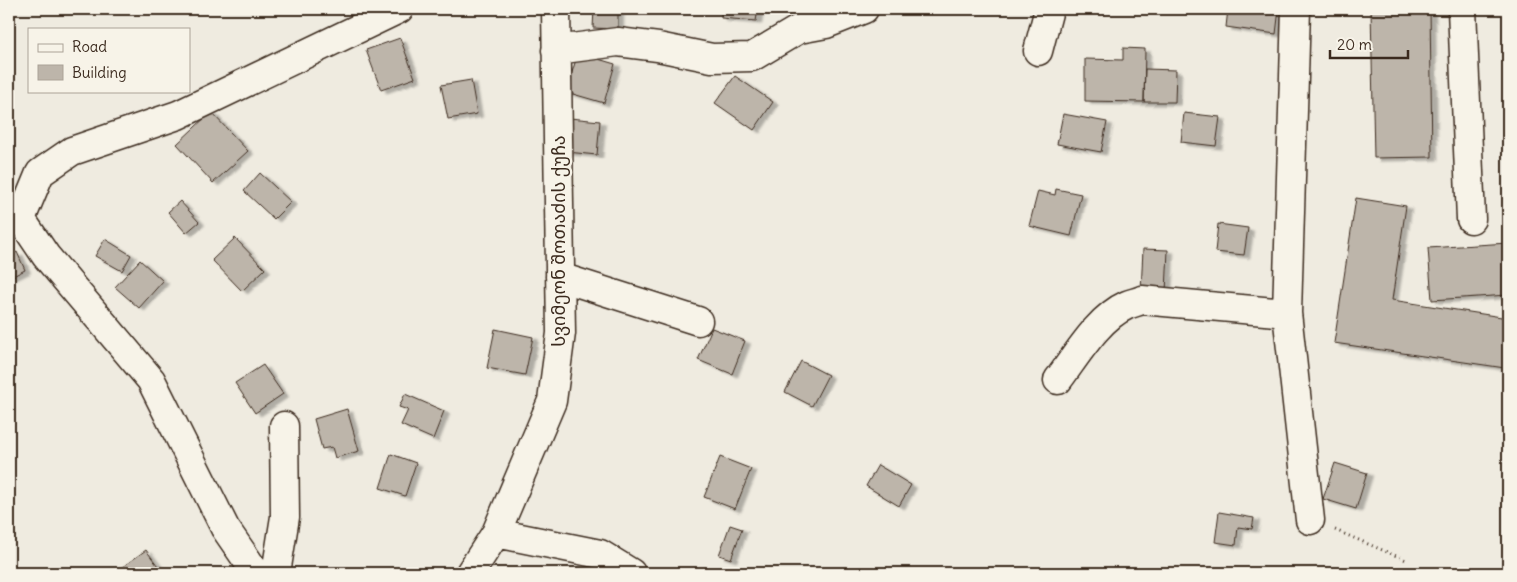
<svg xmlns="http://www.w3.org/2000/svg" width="1517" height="582" font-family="Delius,'Noto Sans Georgian',sans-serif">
<defs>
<filter id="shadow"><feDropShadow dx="5.5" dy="3" stdDeviation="1" flood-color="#0004"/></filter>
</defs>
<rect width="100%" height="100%" fill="#efebe0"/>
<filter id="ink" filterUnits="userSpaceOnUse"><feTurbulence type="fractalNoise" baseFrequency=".02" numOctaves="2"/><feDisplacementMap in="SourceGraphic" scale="10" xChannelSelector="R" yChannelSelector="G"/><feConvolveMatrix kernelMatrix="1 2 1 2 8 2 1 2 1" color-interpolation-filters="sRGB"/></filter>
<g filter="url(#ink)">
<path fill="#bdb5aa" stroke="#3b2a1e" filter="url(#shadow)" d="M594,9H618V29L593,28Z
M721,9H758L756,21L721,18Z
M1228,9H1279L1276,34L1226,27Z
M1371,9H1430L1432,157L1374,158Z
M400,38L415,78L381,90L366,50Z
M1123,48L1145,49L1144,102L1085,101V59L1123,60Z
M578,53L615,64L604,103L566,92Z
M1145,69L1176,70L1175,102H1144Z
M735,76L773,102L754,130L715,103Z
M471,80L477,114L448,119L441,85Z
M211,112L248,151L213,183L177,144Z
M1184,113L1220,117L1216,146L1181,142Z
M1063,114L1107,122L1101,152L1057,144Z
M570,118L600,121L597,155L567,152Z
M260,173L291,202L274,219L244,191Z
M1056,189L1081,194L1071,236L1029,226L1038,191L1055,195Z
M1356,198L1406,206L1392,300L1508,318V347L1505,368L1334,343Z
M180,201L199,222L186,233L168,212Z
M1218,224L1248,228L1244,255L1215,252Z
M235,238L265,269L242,291L212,260Z
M105,239L131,255L122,271L95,256Z
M1508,243V295L1432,300L1428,248Z
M1143,249L1168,250L1166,292L1141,291Z
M17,252L25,270L9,278V256Z
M140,260L163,281L139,308L115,287Z
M712,328L745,341L732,374L698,360Z
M495,329L533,337L525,375L487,368Z
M801,361L828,375L812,406L785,392Z
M263,365L283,394L255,413L235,383Z
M405,394L444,411L433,439L401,425L408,410L399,407Z
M347,409L359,451L335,458L332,447L322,449L314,419Z
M391,454L416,463L405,496L380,488Z
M720,457L751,469L735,509L704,497Z
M1335,463L1367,473L1356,509L1323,499Z
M878,465L911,485L899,506L866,486Z
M1219,512L1254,518L1252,529L1238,527L1236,545L1215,542Z
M730,525L742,529L731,559L719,555Z
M146,550L163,573H120L118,570Z"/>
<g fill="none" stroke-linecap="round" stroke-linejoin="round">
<defs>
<path id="minor" d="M1296,9L1287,313L1310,520
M1462,9L1471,219
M556,50L618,42L658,47L712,58L752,57L799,29L826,24L864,9
M1038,51L1049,9
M9,210L21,219L46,256L151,380L225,528L256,573
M21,219L40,173L72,151L178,115L399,9
M560,277L698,321
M1058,380C1077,355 1098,318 1127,305C1132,303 1137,302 1142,300L1287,313
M496,533L600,554L631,573
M276,573L285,517L284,426
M470,573L496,533L552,401L561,333L556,9"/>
</defs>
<use href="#minor" stroke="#3b2a1e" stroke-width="31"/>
<path stroke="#3b2a1e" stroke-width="3" stroke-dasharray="1 4" stroke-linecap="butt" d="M1335,530L1406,560"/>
<use href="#minor" stroke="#f7f3e8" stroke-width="28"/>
</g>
</g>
<g text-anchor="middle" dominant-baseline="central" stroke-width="4.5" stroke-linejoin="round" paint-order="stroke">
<g font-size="18" fill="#3b2a1e" stroke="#f7f3e8">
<text transform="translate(558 241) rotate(-90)">სვიმეონ შოთაძის ქუჩა</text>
</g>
</g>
<rect width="1517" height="582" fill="none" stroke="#f7f3e8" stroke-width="30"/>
<rect x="15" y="15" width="1487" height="552" fill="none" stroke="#3b2a1e" stroke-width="2" filter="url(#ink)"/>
<rect x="28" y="28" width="162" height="65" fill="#f7f3e8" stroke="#aca397"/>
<rect x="38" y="44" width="25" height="8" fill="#f7f3e8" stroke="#aca397"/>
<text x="72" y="52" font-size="15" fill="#3b2a1e">Road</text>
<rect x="38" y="65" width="25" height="15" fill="#bdb5aa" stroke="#aca397"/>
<text x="72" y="78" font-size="15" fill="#3b2a1e">Building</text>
<path d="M1330 50v8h78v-8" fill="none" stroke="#3b2a1e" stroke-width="2.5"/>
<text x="1337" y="50" font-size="15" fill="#3b2a1e" stroke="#f7f3e8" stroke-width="4" paint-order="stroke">20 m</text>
</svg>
